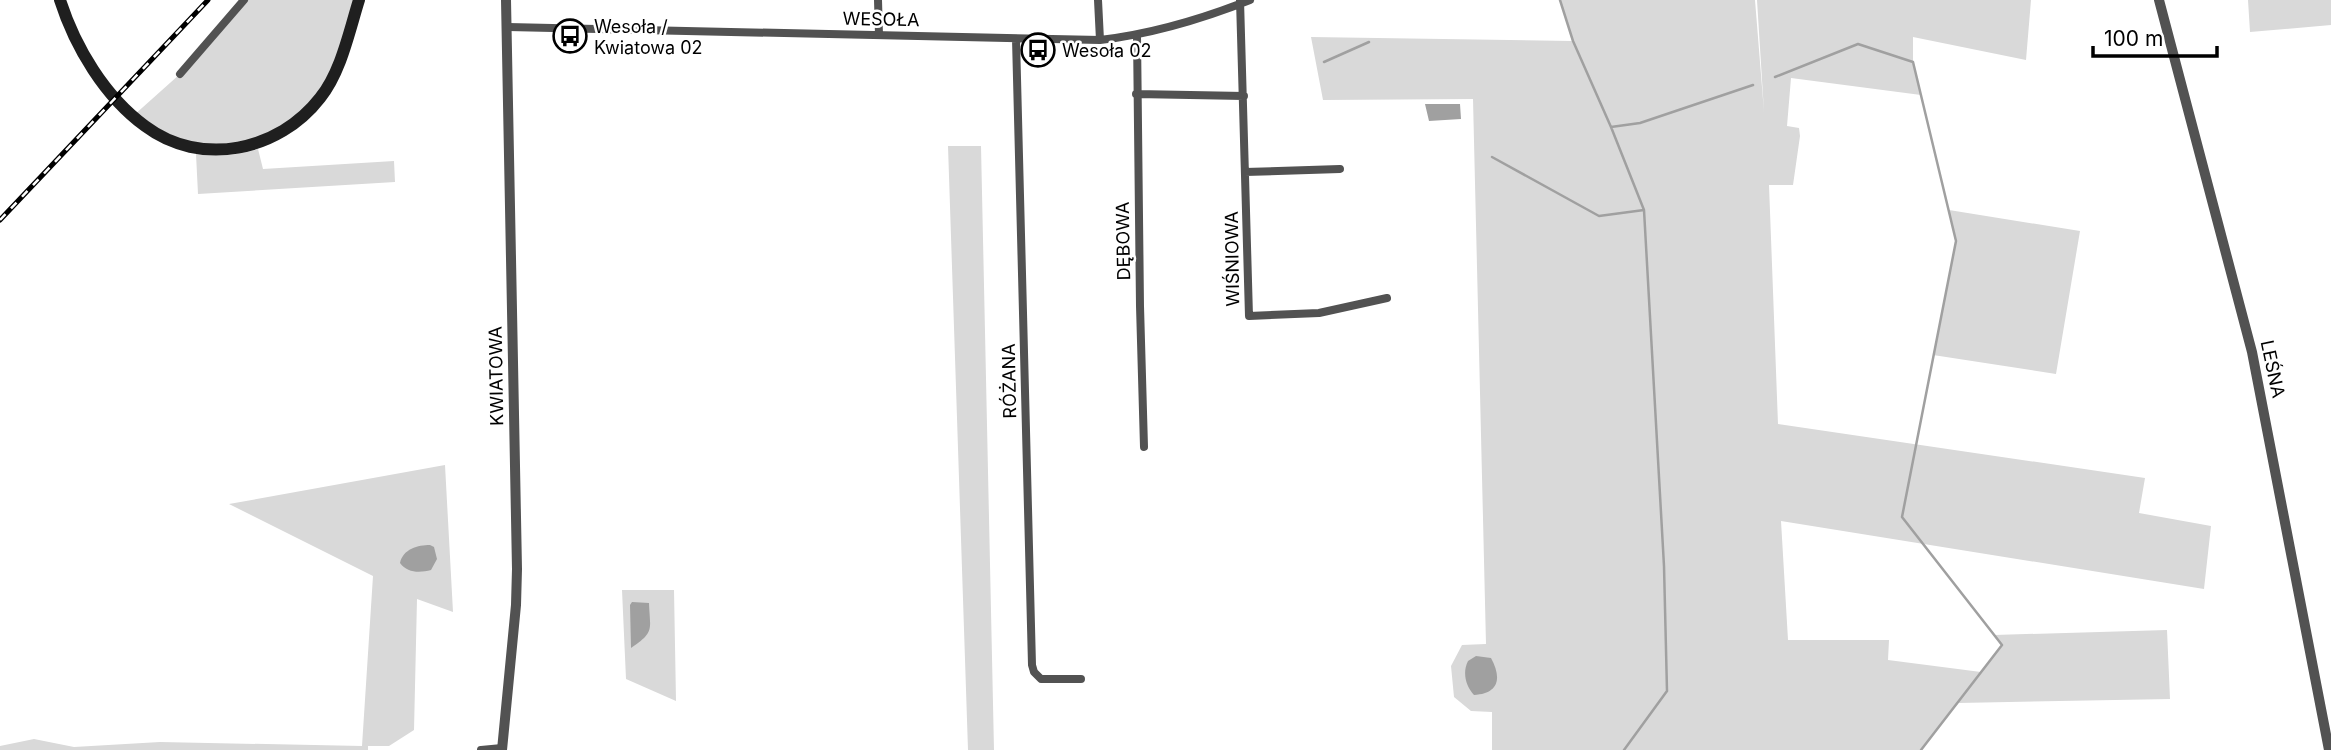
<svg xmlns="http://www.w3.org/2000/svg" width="2331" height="750" font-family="Inter,sans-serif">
<rect width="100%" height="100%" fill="#fff"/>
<path fill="#d9d9d9" d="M244,0H359L323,96L275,137L195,147L133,116L180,74Z
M1560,0H1755L1764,112L1757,0H2031L2026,60L1913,37V62L1921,95L1791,78L1787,126L1799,128L1800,136L1793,185H1769L1778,424L2145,478L2139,513L2211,526L2204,589L1781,521L1788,640H1889L1888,660L1981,672L2002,646L1994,635L2167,630L2170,699L1958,703L1921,750H1492V712L1471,711L1454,697L1451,666L1462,645L1486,644L1473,99L1323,100L1311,37L1572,41Z
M2248,0H2331V25L2250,32Z
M948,146H981L994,750H968Z
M258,149L263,169L394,161L395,182L198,194L196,154C218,156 237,156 258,149Z
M1949,210L2080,231L2056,374L1933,355L1956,241Z
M445,465L453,612L417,599L414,730L389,746H368V750H0V746L34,739L74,747L160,742L362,746L373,576L229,504Z
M622,590H674L676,701L626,679Z"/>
<path fill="#a0a0a0" d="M1425,104H1460L1461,119L1429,121Z
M430,545L434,547L437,559L431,570C420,573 407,573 400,563C403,549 418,545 430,545Z
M632,602L649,603C650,630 655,632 631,648L630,605Z
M1476,656L1491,658C1502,678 1499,694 1474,695C1466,686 1462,673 1468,661Z"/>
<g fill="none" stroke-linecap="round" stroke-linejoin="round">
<path stroke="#a0a0a0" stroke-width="2.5" d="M1560,0L1573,41L1611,127L1640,123L1753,85
M1324,62L1369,42
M1775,77L1858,44L1913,62L1956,241L1902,517L2002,645L1921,750
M1611,127L1644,210L1664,566L1667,691L1624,750
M1492,157L1599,216L1644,210"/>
<path stroke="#525252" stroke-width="8" d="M878,0L879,35
M1098,0L1100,40
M1240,0L1249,316L1319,313L1387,298
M506,27L1100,40C1152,34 1202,19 1250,0
M1137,35L1140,306L1144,447
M1016,39L1032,665L1034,672L1041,679H1081
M180,74L244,0
M1136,94L1244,96
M1245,172L1340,169
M481,750L502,748"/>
<path stroke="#525252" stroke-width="10" d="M2159,0L2252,352L2329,750
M502,750L516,605L517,569L506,0"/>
<path stroke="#1f1f1f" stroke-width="12" d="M60,0C75,47 105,97 145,126C201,168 279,151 320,98C341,72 349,32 359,0"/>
<defs>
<path id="rail" d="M0,220L208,0"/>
</defs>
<use href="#rail" stroke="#000" stroke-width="5"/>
<use href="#rail" stroke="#fff" stroke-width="2.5" stroke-dasharray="8" stroke-linecap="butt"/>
</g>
<defs>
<symbol id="bus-ring" viewBox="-11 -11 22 22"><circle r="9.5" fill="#fff" stroke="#000" stroke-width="1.5"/><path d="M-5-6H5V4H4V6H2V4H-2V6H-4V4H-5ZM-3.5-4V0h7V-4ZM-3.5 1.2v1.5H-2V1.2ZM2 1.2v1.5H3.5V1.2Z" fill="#000"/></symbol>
</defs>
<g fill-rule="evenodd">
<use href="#bus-ring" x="551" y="17" width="38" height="38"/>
<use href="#bus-ring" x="1019" y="31" width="38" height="38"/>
</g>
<g text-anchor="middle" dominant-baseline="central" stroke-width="5" stroke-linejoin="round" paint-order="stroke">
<g font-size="18" fill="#000" stroke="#fff">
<text transform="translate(881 19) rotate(1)">WESOŁA</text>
<text transform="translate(1123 241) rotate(-91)">DĘBOWA</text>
<text transform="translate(1232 259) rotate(-91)">WIŚNIOWA</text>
<text transform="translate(2273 369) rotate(78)">LEŚNA</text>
<text transform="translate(496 376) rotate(-91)">KWIATOWA</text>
<text transform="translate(1009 381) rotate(-91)">RÓŻANA</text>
</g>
<g font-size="18" fill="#000" stroke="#fff" text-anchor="start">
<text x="594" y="26">Wesoła /<tspan x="594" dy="21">Kwiatowa 02</tspan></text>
<text x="1062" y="50">Wesoła 02</text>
</g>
</g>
<path d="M2093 46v10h124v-10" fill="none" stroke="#000000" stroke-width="3.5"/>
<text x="2104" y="46" font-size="21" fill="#000000" stroke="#ffffff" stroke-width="5" paint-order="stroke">100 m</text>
</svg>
